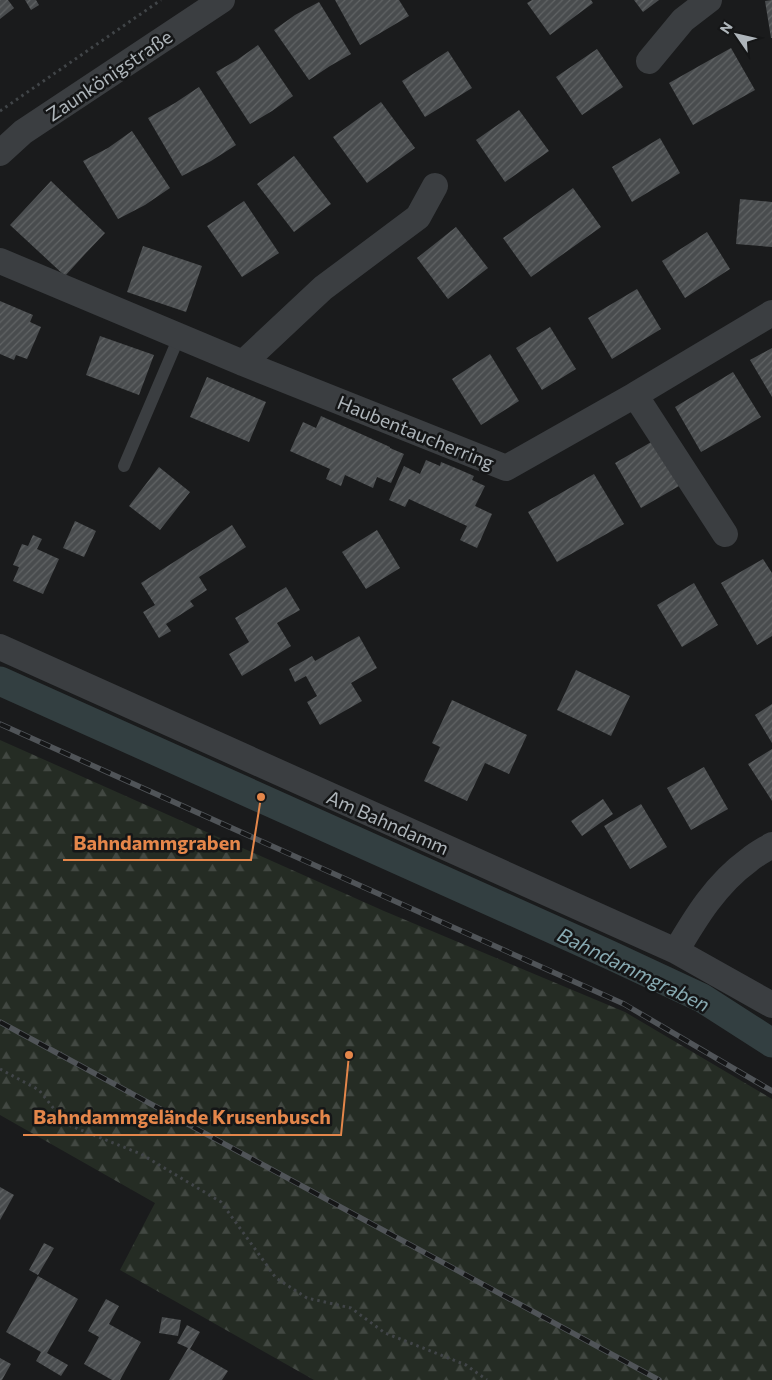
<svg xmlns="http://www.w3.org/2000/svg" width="772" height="1380" font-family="Commissioner,sans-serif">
<defs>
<pattern id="forest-firs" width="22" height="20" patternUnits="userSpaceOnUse" patternTransform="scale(1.25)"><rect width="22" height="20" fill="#252c24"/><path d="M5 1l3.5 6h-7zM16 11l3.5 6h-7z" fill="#424842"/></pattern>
<pattern id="building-hatch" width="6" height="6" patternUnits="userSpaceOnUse" patternTransform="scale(1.25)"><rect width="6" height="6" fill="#494c4e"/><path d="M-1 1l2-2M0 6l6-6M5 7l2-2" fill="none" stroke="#616465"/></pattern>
</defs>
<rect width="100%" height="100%" fill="#1a1b1c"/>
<path fill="url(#forest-firs)" d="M0,740L384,911L625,1012L772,1099V1380H314L120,1270L155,1203L0,1115Z"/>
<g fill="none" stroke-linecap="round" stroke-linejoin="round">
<path stroke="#333f41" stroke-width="29" d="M0,681L610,955L702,998L772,1043"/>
</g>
<path fill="url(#building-hatch)" d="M0,0H8L14,8L0,19Z
M25,0H36L39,5L31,10Z
M335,0H399L409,16L360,45Z
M532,0H591L593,3L550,35L527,3Z
M634,0H659L643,12Z
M772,0V38H771L765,1Z
M319,2L351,54L330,66L309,80L274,30L295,15Z
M258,45L293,96L272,111L250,124L216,72L237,60Z
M731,48L755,90L693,125L669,83Z
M597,49L623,87L582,115L556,77Z
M448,51L472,88L425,117L402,81Z
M199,87L236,145L211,161L182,176L148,118L175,103Z
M381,102L415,148L367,183L333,137Z
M519,110L549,151L505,182L476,140Z
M132,131L170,188L145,205L118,219L83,161L108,148Z
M660,138L680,173L632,202L612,167Z
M294,156L331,204L294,232L257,184Z
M51,181L105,233L85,254L65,276L10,225Z
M573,188L601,227L531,277L503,238Z
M740,199L772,202V247L736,244Z
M244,201L279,253L242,277L207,226Z
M456,227L488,268L448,299L417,258Z
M707,232L730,269L685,298L662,261Z
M143,246L202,266L186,312L127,292Z
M637,289L661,329L612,359L588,318Z
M0,301L33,315L30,322L41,327L27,359L16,355L14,360L0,354Z
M550,327L576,369L542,390L516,348Z
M100,336L154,355L139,395L86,375Z
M772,348V397L750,360Z
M490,354L519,401L481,425L452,379Z
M733,372L761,417L731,435L701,452L675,407Z
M207,377L266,402L249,442L190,417Z
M321,416L390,447V448L404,454L391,483L377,477L373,488L345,475L341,486L326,479L330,469L290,451L303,422L316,428Z
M653,441L679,486L641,508L615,463Z
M426,460L440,466L441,462L458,469L474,476L472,480L485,486L475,506L492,514L477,548L460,540L467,526L409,499L405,507L389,500L404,466L420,474Z
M159,467L190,492L160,530L129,506Z
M594,474L624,524L557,562L528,512Z
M75,521L96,531L84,557L63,548Z
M232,525L246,547L199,577L207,590L190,601L194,606L166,624L171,631L159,638L143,612L155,605L141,583Z
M377,530L400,568L366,589L342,552Z
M33,535L42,539L37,549L59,559L43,594L13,581L19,567L13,565L22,544L28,546Z
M763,559L772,573V636L757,645L721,583Z
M694,583L718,625L682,647L657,605Z
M286,587L300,610L277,623L291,646L242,676L229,654L249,642L235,618Z
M359,636L377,668L351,683L362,701L320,725L307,702L317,696L306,676L295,682L289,669L312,656L315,661Z
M576,670L630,696L611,736L557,710Z
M452,700L527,735L509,774L485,763L467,801L424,781L440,747L432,743Z
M772,704V743L755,715Z
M772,749V801L748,764Z
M704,767L728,809L691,830L667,788Z
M603,799L613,814L582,836L571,821Z
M641,804L667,847L630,869L604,826Z
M0,1187L14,1195L0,1220Z
M44,1243L54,1248L38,1275L29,1270Z
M38,1276L78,1299L47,1353L68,1365L61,1376L36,1361L41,1352L6,1332Z
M106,1299L119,1306L109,1324L141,1342L120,1380H112L84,1364L99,1337L88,1331Z
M162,1317L181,1320L178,1336L159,1333Z
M187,1325L200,1332L190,1349L228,1371L222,1380H169L188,1348L177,1343Z
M0,1358L11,1364L2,1380H0Z"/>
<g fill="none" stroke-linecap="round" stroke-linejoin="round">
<path stroke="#414548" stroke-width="3" stroke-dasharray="2.5 4" stroke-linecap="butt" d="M0,111L161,0
M0,1069L39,1090L66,1124L141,1154L221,1202L276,1278L307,1298L351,1308L385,1333L466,1365L487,1380"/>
<path stroke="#3b3e41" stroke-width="12" d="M124,466L179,337"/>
<path stroke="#3b3e41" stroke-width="26" d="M649,61L683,20L709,0
M0,153L23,132L222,0
M0,261L243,363L506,468L635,395L772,313
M243,363L323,288L418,217L435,186
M635,395L725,534
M0,647L676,951L772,1005
M676,951C696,917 716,884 749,860C756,854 764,850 772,845"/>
<defs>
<path id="rail" d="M0,724L624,1004L772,1091
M0,1022L659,1380"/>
</defs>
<use href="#rail" stroke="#505458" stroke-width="5.5"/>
<use href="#rail" stroke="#151617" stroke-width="4" stroke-dasharray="11" stroke-linecap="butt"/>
</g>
<g text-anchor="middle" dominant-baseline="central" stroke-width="5" stroke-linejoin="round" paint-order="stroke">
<g font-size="19" fill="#aeb5ba" stroke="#151617">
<text transform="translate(109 75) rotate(-34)">Zaunkönigstraße</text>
<text transform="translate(416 432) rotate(22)">Haubentaucherring</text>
<text transform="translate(388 822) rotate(24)">Am Bahndamm</text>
</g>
<g font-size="20" font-style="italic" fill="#88aab2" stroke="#151617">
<text transform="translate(634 969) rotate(26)">Bahndammgraben</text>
</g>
</g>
<path fill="none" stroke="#e4864a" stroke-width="2" d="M261 797L251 860H63M349 1055L341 1135H23"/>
<g fill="#e4864a" stroke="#151617" stroke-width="2">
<circle cx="261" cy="797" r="5"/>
<circle cx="349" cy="1055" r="5"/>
</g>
<g font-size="20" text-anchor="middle" font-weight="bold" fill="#e4864a" stroke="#151617" stroke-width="5" stroke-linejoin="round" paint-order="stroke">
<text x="157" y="850">Bahndammgraben</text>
<text x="182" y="1124">Bahndammgelände Krusenbusch</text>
</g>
<g transform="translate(737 35) rotate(304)" stroke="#151617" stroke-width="4" paint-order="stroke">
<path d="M0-4L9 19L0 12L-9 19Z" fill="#aeb5ba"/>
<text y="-8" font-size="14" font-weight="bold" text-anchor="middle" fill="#aeb5ba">N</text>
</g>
</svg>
